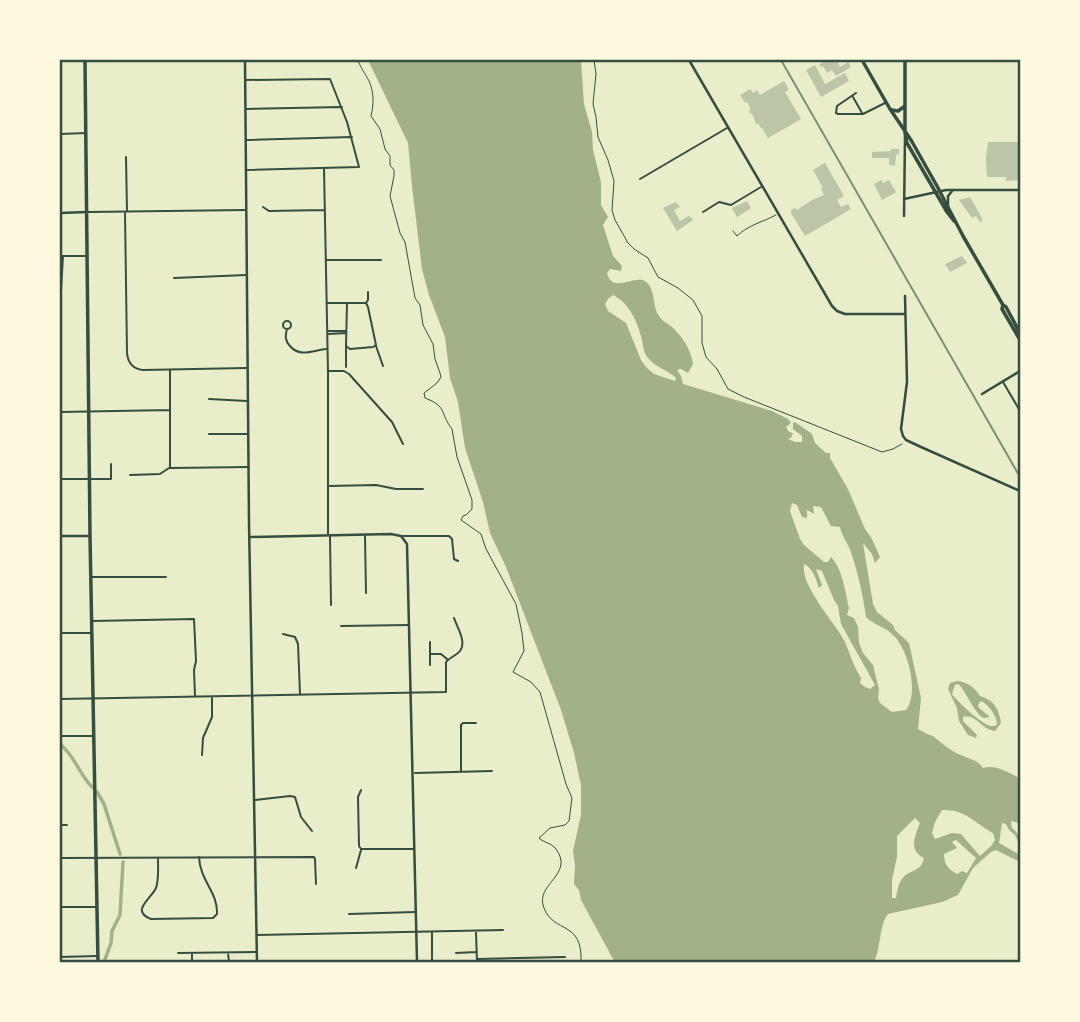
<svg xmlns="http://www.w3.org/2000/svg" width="1080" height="1022" font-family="Overpass,sans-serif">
<rect width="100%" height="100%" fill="#e9edc9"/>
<path fill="#a3b18a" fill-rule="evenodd" d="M368,60H581L584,104L592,132L593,150L601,182V205L608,217L603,225L613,256L622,266L621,271L610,269L607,273C612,294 634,275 645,281C656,288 652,307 659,316C661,320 668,324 672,327C683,337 691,350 693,364L688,373L681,369L677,370L681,376L683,384L772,411L788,419L791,423L786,427L789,432L793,433L791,438L788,439L795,442H802V436L793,429V423L795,422L812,434L815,443L826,453H830V458L848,489L865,529L872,539L880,557L875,563L872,554L863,543L873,604L877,612L893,625L895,630L909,643L921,698L918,729L927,734L933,736C941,743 952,752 963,756C971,760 977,759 983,768C996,764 1008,773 1020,778V827L1019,823L1011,821L1012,828C1018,833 1021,837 1020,846L1015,835L1009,830L1006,824L1002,823L999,843L1020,855V862L996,850L991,852L973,868L958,895L942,902L888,914C879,925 881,948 874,962H614L613,959L581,900L579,890L574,884L575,865L573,851L581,815V785L574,753L561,710L506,567L490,533L483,502L465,448L458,402L450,378L445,337L429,295L422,269L412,186L408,143ZM613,295C628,302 637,321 641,336C643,344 643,352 648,358C655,367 668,370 676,378L675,381L654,374L646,367L641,360L626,323L608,311L605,304L608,299ZM792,503L797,505L802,517L807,518V510L814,514L813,506L821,507L831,526L840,527C842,537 848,543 851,552C858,573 863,595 866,617C874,625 886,627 894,636C909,651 919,693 906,710L892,712L880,703L878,698L879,690L873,665L863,653L859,643L858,627L854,618L847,615L849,608C845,591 843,570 831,557L828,562H824L804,545L800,539L790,511ZM804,564C813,568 816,579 819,588L822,585L816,569L822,571L834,600L838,606L841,624L875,685L870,689L865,687L860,683L861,678C854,667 850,654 845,642C835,622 800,586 804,564ZM942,810C966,809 974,823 993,833L995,840L991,846L980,856L961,834L952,833L935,839L932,833L935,822ZM915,818L920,823C915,836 908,850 924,858C921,873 909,869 902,879C898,884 897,892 896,898H892V880L897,857V836ZM956,840L976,858L967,873L962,871L957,874C948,869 944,864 944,854L957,848L952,842Z
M958,681C969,683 974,687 980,696C994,700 999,709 1001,723L995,731C980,729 977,714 963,717V721L977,735L976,738L968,735L959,721L957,708L948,689L950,683ZM958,684C966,690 974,714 984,718C986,718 988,717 990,717L979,708L978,705L981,701C989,705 997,716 997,725C995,726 993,726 991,726C981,724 958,702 952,694L955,685Z"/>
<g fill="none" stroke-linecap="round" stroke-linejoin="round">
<path stroke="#a3b18a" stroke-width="3.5" d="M60,744C75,756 79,774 92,787
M97,792L104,804L120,854
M104,962L111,943L112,931L120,915L123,862"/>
</g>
<path fill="#bcc5a7" d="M826,60H837L840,67L848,62L851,67L836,76L832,70L827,73L823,66L821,67L819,65Z
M815,65L825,84L845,73L849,81L821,97L806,70Z
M784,81L789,90L785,92L801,119L768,138L762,128H761L758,123L756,124L752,113L750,114L749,111L750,110V107L747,102L745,103L740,95L750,89L753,93L757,90L760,95Z
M988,142H1020V180L1006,181V177H987L986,158Z
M891,149H899V154L896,155L895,166L889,165V158H872V152L891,151Z
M825,163L844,196L837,200L841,207L848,204L851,209L805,236L791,213V210L795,208L797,210L812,200L824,195L821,189L823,188L813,170Z
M881,180L883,183L889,180L896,192L882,200L874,184Z
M970,197L983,220L980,222L976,216L972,218L959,200Z
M747,201L751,208L737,217L732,208Z
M676,202L680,207L674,210L680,221L688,216L691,217L693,220L677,231L663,208Z
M962,256L967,263L950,272L945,264Z"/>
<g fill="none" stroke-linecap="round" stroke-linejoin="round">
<path stroke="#344e41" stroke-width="1" d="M358,60C361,69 365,73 369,81C374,92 374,104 371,116L380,129L385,149L390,156V165L394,170V176L390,196L400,233L405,242L415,298L420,305L423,325L433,344L435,359L440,373L441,377L437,383L424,393L425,398C448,407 439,412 452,429L457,457L472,500V509L466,515L463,516L461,520L481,534L486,549L516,604L522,633L524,651L513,672L531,682L540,692L566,784L572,798L569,821L565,825L550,828L539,838C544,843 552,843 556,849C575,875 534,884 544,908C554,934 583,920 581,962
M594,60L596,74L593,104L596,117L598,137L608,160L614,181L612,210L615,220L628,243L634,249L648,258L658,277L678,288L693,300L702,316V343L706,357L717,369L728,389L744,397L882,452L893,449L902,444"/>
<path stroke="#344e41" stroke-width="1" d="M733,231L737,236C748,225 763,222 776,215"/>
<path stroke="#344e41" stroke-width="2" d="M245,80L330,79L347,122L359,167L246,170
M856,93L837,106L836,113L838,114H863L885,103
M853,97L862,113
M246,109L342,107
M60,134L61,212
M61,134L86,133
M246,140L352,137
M126,157L127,211
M324,168L328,371V534
M640,179L727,128
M263,207L269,211L324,210
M88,212L245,210
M125,212L127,353C128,363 133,369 143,370L246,368
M703,212L719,202L731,205L761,187
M60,256H86
M326,260H381
M174,278L246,275
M61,291L63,256
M327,303H366L368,307L376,345L373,347L350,349L346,346L347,303
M366,303L368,300V292
M283 325a4 4 0 1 1 8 0a4 4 0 1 1-8 0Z
M287,329C285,336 285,341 290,346C300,358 314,350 326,349
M327,331H345
M328,334L346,333
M376,346L383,366
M346,367V347
M170,371V468
M328,371H344L349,374L392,422L403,444
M1003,382L1020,411
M209,399L247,401
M60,412L170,410
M209,434H247
M171,468L249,467
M130,475L160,474L169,468
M60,479H111V464
M329,486L376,485L396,489H423
M330,536L331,605
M365,536L366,593
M402,536H449L452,539L454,559L458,561
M92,577H166
M92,621L194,619L196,661L194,670L195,696
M341,626L409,625
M60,633H91
M283,634L295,637L298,644L300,694
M430,654H441L447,659
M430,665V642
M60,699L446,692V662C450,657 456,656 460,651C467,642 457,627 454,618
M60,736H93
M202,755L203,738L212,717V698
M461,771V725L463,723H476
M415,773L492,771
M361,790L358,797L359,846L361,849H414
M255,800L290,796L295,797L301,817L312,831
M60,825H67
M60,858L314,857L315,859L316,884
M158,859C158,868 159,879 156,888C151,899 130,911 151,919L213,918L217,914C218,892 200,881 199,857
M356,868L361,850
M60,907H97
M349,914L415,912
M476,932L477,962
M432,933V962
M257,935L503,930
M178,953L256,952
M192,953V962
M228,953L229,962
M456,953L476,952
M60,957L97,956
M477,959L565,957"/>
<path stroke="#344e41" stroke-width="2.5" d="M245,60L249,523L257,962
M689,60L832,306L837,311L845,314H905
M904,199L946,190H1020
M948,206V196L953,190
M60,213L87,212
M904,216L905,136
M905,296L907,382L901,429L903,436L906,440L921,447L1020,491
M982,394L1020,371
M60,536H90
M250,537L391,534L401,536L407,544L417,962"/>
<path stroke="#344e41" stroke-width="3.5" d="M862,60L890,109L911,140L937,186L963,236L1003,305L1002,309L1020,340
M905,60V133L907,143L947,212L954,221
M892,110L898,111L905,106
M1003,305L1006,307L1020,333"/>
<path stroke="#344e41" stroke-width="3.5" d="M85,60L90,536L98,962"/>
<path stroke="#7c8e77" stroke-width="2" d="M781,60L1020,477"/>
</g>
<rect width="1080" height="1022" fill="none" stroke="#fefae0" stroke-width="122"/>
<rect x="61" y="61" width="958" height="900" fill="none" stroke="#344e41" stroke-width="2.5"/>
</svg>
